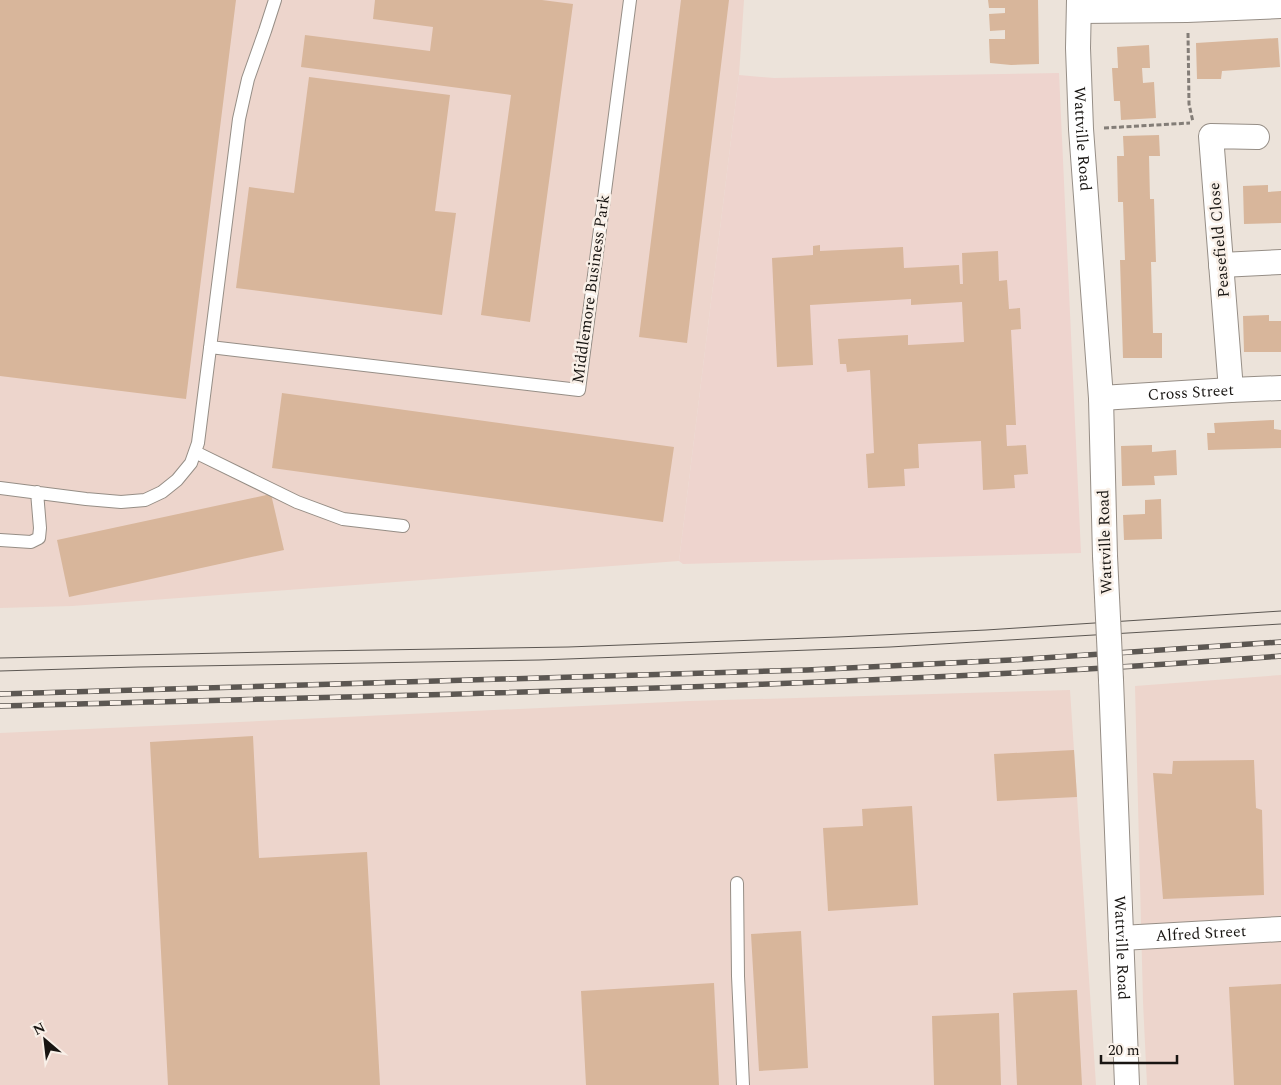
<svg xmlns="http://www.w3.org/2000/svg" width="1281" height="1085" font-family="Spectral,serif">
<rect width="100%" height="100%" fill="#ece3da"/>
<path fill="#edd5cc" d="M0,0H744L739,75L679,561L72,606L0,608Z
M1281,675V1085H1147L1143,1002L1135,686Z
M1070,690L1096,1085H0V733L690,701Z"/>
<path fill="#eed4ce" d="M1059,73L1081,553L683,564L679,561L739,75L774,78Z"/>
<path fill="#d8b69b" d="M0,0H236L186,399L0,376Z
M375,0H542L573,4L530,322L481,315L511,95L301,67L305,35L430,51L433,27L373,19Z
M681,0H729L687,343L639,337Z
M988,0H1038L1039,64L1011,65L990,63L989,39H1005V30L990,31L989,14L1005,13V8H989Z
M1278,38L1280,67L1222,71L1221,79H1197L1196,43Z
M1149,45L1150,68H1142L1143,83L1154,82L1156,118L1121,120L1120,101H1114L1112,68H1118L1117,47Z
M309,77L450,95L435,211L456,213L442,315L236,288L249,187L294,193Z
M1159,135L1160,156H1149L1150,199H1154L1156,262H1151L1153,333H1162V358H1123L1120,260H1125L1123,202H1118L1117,156H1124L1123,136Z
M1268,185V192L1281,191V223L1244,224L1243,186Z
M820,245V251L903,247L904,268L959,265L960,284H963L962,253L998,251L999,281L1007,280L1009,309L1020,308L1021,329L1011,330L1016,425H1006L1007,446L1026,445L1028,474L1014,475L1015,488L983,490L981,441L918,444L919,468L904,469L905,486L868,488L866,454L874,453L870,370L847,372L846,364H840L838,339L908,335V345L964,342L962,302L911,305V299L810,305L813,365L777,367L772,258L813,255V246Z
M1269,315V321H1281V352H1244L1243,316Z
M282,393L674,447L663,522L272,468Z
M1274,420V429L1281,430V448L1208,450L1207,433H1215L1214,423Z
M1152,445V452L1176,450L1177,475L1154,476L1155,485L1122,486L1121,446Z
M271,494L284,550L69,597L57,540Z
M1161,499L1162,539L1124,540L1123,515L1145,514V500Z
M253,736L259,858L367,852L380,1085H168L150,742Z
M1074,750L1077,797L997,801L994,754Z
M1254,760L1256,808L1262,810L1264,895L1163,899L1153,773L1172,774L1173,761Z
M912,806L918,905L828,911L823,828L863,826L862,809Z
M801,931L808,1068L759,1071L751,934Z
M714,983L719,1085H586L581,991Z
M1281,984V1085H1234L1229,987Z
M1077,990L1082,1085H1017L1013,993Z
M999,1013L1001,1085H934L932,1016Z"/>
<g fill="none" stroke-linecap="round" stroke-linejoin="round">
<defs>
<path id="lane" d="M210,347L579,390L630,0
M195,452L297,502L343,519L403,526
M0,488L86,499L121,502L145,500L162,492L177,480L191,463L198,443L239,119L248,79L265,31L275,0
M0,540L31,542L39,538L40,528L37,492
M737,883L738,976L743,1085"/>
<g id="street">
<path id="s1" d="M1079,0L1078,48L1081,129L1101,398L1105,556"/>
<path d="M1080,11L1187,10L1281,6"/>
<path d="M1221,265L1281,262"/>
<path d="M1231,390L1211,136L1257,137"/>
<path id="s2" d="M1101,398L1231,390L1281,388"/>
<path id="s3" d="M1111,680L1127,1085"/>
<path id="s4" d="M1121,938L1281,929"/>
</g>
</defs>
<use href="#lane" stroke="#968e86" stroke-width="14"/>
<use href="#street" stroke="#968e86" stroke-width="26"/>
<path stroke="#837d77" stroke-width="3" stroke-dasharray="5 2.5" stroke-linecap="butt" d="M1188,33L1189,104L1193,122
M1104,128L1190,123"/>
<use href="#lane" stroke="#fff" stroke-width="12"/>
<use href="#street" stroke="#fff" stroke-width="24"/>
<path stroke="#5c5752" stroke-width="1" d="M0,658L315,651L568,647L838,637L986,630L1281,611
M0,671L138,667L539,660L677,655L890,647L1281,624"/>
<defs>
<path id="rail" d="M0,694L807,670L1011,660L1281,642
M0,706C427,694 855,688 1281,656"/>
</defs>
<use href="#rail" stroke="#5c5752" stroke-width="5.5"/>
<use href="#rail" stroke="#f9f0e8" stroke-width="4" stroke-dasharray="11" stroke-linecap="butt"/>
<defs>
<path id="street-bridge" d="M1105,556L1111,680"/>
</defs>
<use href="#street-bridge" stroke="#968e86" stroke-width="26" stroke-linecap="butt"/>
<use href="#street-bridge" stroke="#fff" stroke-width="24"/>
</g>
<g text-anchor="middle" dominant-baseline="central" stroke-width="5" stroke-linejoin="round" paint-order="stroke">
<g font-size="16" fill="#181512" stroke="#f9f0e8">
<text stroke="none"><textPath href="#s1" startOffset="139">Wattville Road</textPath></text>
<text transform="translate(1219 240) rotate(-95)">Peasefield Close</text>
<text transform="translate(591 289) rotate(-82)">Middlemore Business Park</text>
<text stroke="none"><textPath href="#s2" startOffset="90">Cross Street</textPath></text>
<text transform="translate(1105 542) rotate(-92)">Wattville Road</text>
<text stroke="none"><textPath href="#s4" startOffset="80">Alfred Street</textPath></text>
<text stroke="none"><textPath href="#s3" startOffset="268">Wattville Road</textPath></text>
</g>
</g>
<g transform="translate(45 1040) rotate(332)" stroke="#f9f0e8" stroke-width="4" paint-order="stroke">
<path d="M0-4L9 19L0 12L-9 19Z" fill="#181512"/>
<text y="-8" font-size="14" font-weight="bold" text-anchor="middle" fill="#181512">N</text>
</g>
<path d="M1101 1055v8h76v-8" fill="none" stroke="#181512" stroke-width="2.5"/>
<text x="1108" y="1055" font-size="15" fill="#181512" stroke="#f9f0e8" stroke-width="4" paint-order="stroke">20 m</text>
</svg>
